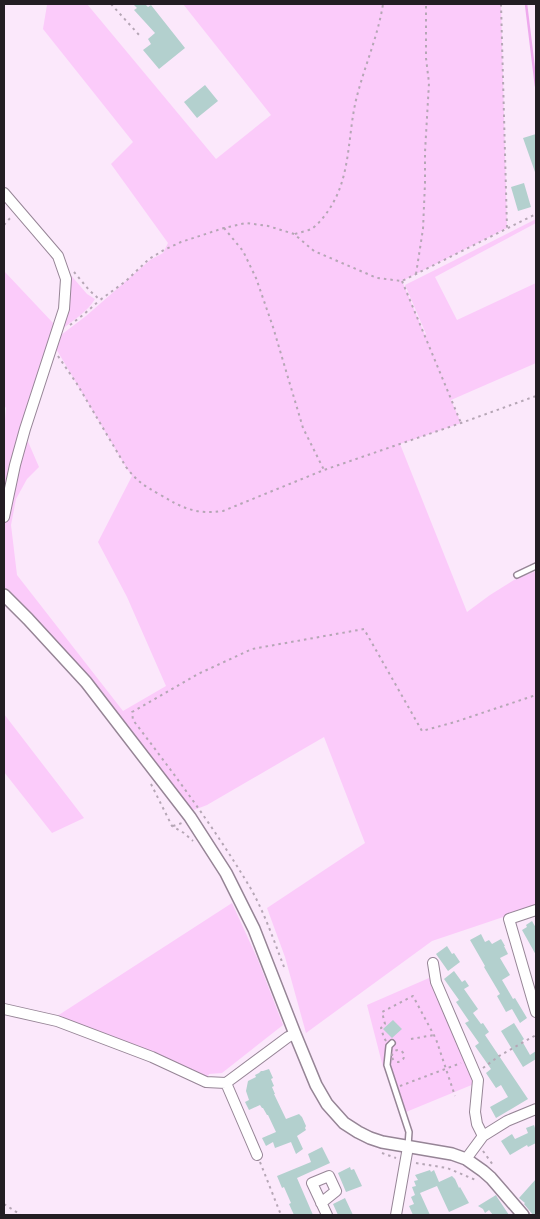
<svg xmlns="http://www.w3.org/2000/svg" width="540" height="1219" font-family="'Libre Baskerville',serif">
<rect width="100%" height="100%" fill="#fbe8fb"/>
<path fill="#fbcbfa" d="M46,4H87L216,159L271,115L183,4H501L507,228L402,281L425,335L426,334L405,285L453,261L536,219V223L435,277L457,320L536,283V363L451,400L461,423L400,444L467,612L490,595L514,580L536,571V906L432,941L306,1033L285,957L267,908L365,843L324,737L207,805L194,810L183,802L120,717L55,639L4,587V562L5,558L4,528L26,437L39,467L27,479L16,499L11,525L17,575L123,711L166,686L127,597L98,542L132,476L126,467L55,347L61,335L86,316L150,260L163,253L168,243L111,164L133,142L43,29L47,5Z
M4,271L54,324L22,424L4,492V430L6,408L4,405Z
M69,273L87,294L95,299C87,312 74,320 62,329L68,310L70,297Z
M4,714L84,818L52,833L4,772Z
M232,903L258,960L283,1025L222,1073L209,1074L206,1082L51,1020Z
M429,978L474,1084L406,1112L390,1065L383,1067L367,1005Z"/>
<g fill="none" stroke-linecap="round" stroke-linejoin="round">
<path stroke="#eea9ed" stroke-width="2.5" d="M526,4L536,86"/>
</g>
<path fill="#b3d0ce" d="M133,4H145L148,7L151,5L185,48L159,69L143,50L151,44L148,39L155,33L134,10L137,8Z
M205,85L218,101L197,118L184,102Z
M536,134V172H535L523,138Z
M524,183L531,207L518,211L511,187Z
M532,921L536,928V955L522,930L527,927L526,925Z
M481,934L485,942L489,940L492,944L501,939L505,946H504L508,954L500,958L510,975L502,980L513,999L515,998L527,1018L520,1023L512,1009L506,1012L497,996L500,994L484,967L485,966L470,940Z
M447,946L452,954L454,953L460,962L448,971L436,954Z
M454,971L462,982L465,980L469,986L464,989L478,1009L473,1013L481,1024L483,1023L489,1032L485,1035L528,1099L496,1118L490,1107L508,1097L501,1085L496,1088L486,1073L491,1069L475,1046L479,1043L465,1023L469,1021L456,1002L459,1000L444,979Z
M393,1020L402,1029L392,1038L383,1029Z
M514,1023L524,1039L522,1041L530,1055L536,1051V1059L523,1067L501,1031Z
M269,1069L273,1078L271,1079L274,1086L272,1087L275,1094H274L286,1119L299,1114L302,1117L306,1126L305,1128L306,1130L297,1136L303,1149L296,1154L291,1142L275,1148L273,1142L266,1146L262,1138L276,1132L268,1115H267L263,1108H262L260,1105L249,1110L245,1102L249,1100L246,1091L248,1081L256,1077L255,1075L259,1073L261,1071H263Z
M534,1125L536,1131V1143L528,1147L527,1145L510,1155L501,1141L512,1134L515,1139L528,1133L526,1128Z
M322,1147L330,1163L297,1178L313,1215H294L289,1204L291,1203L284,1187L282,1188L277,1176L311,1162L308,1154Z
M350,1167L351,1170L354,1169L362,1186L346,1192L338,1173Z
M430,1170L431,1172L434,1170L439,1182L452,1176L455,1179L459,1188L460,1187L469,1203L449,1212L437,1186L420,1193L430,1215H413L409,1206L414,1204L411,1197L415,1195L412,1187L416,1186L414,1181L418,1180L415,1175Z
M536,1179V1215H533L524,1204L525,1203L519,1198Z
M496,1195L497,1197L509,1215H493L489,1210L485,1213L483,1209L478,1206Z
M345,1198L353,1215H338L333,1204Z"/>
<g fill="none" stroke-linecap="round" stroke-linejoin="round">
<defs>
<path id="service" d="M517,575L536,566
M392,1043L389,1046L387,1065L409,1132L408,1146"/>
<path id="minor" d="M4,193L58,256L66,279L64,309L25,429L15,465L4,517
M536,910L509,919L536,1012
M433,963L436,982L478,1080L475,1112L477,1124L483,1136
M4,1009L57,1021L152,1057L206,1082L226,1083
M226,1083L288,1037L295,1034
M226,1083L257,1155
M466,1159L483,1136L507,1121L536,1109
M321,1203L336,1191L329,1176L312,1183L327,1215
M396,1215L408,1147"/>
<path id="tertiary" d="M4,595L28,619L86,682L190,817L226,873L254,929L295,1034L316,1085L327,1104L344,1123L358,1132L370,1138L382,1142L452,1154L466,1159L483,1171L491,1178L523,1215"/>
</defs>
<use href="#service" stroke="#968596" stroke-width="8"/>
<use href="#minor" stroke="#968596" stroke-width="12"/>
<use href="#tertiary" stroke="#968596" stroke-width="14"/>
<path stroke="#b5a6b5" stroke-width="2" stroke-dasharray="2.5 4" stroke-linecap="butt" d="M111,4L140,36
M501,4L507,228
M4,225L11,217
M224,228L243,251L256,278L273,327L303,428L324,470
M295,234C301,232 308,231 313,228C319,223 324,217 328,211C352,177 347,134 357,96C365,65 378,36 383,4
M74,272L89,290L100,300L126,281L149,259L164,250L181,242L224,228L246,223L268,226L294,234L314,251L377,278L402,281L536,214
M416,274L423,229L425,183V152L429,83L426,58V4
M402,281L461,423
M70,325L83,315L100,300
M58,356L77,384L126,467C137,481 144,486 159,494C182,508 196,515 223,511L324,470L461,423L536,396
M151,784L172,826L184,833L193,841
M173,826L182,823
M284,967C274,941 265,914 251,889C216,830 175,775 133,720L132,712L153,700L198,674L252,649L364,629L422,731L455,722L536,695
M411,1039L434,1035
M386,1041L384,1038L381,1028L385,1024L382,1012L413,996L436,1039L455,1096
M392 1056a6 6 0 1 1 12 0a6 6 0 1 1-12 0Z
M483,1068L499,1056L536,1035
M400,1086L461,1063
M483,1151L493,1165
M382,1153L396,1158
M260,1162L281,1215
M416,1163L447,1168L478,1181
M4,1204L21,1215"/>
<use href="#service" stroke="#fff" stroke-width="5"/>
<use href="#minor" stroke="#fff" stroke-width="10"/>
<use href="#tertiary" stroke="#fff" stroke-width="11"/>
</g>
<rect width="540" height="1219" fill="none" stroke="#231d23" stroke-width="10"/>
</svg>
